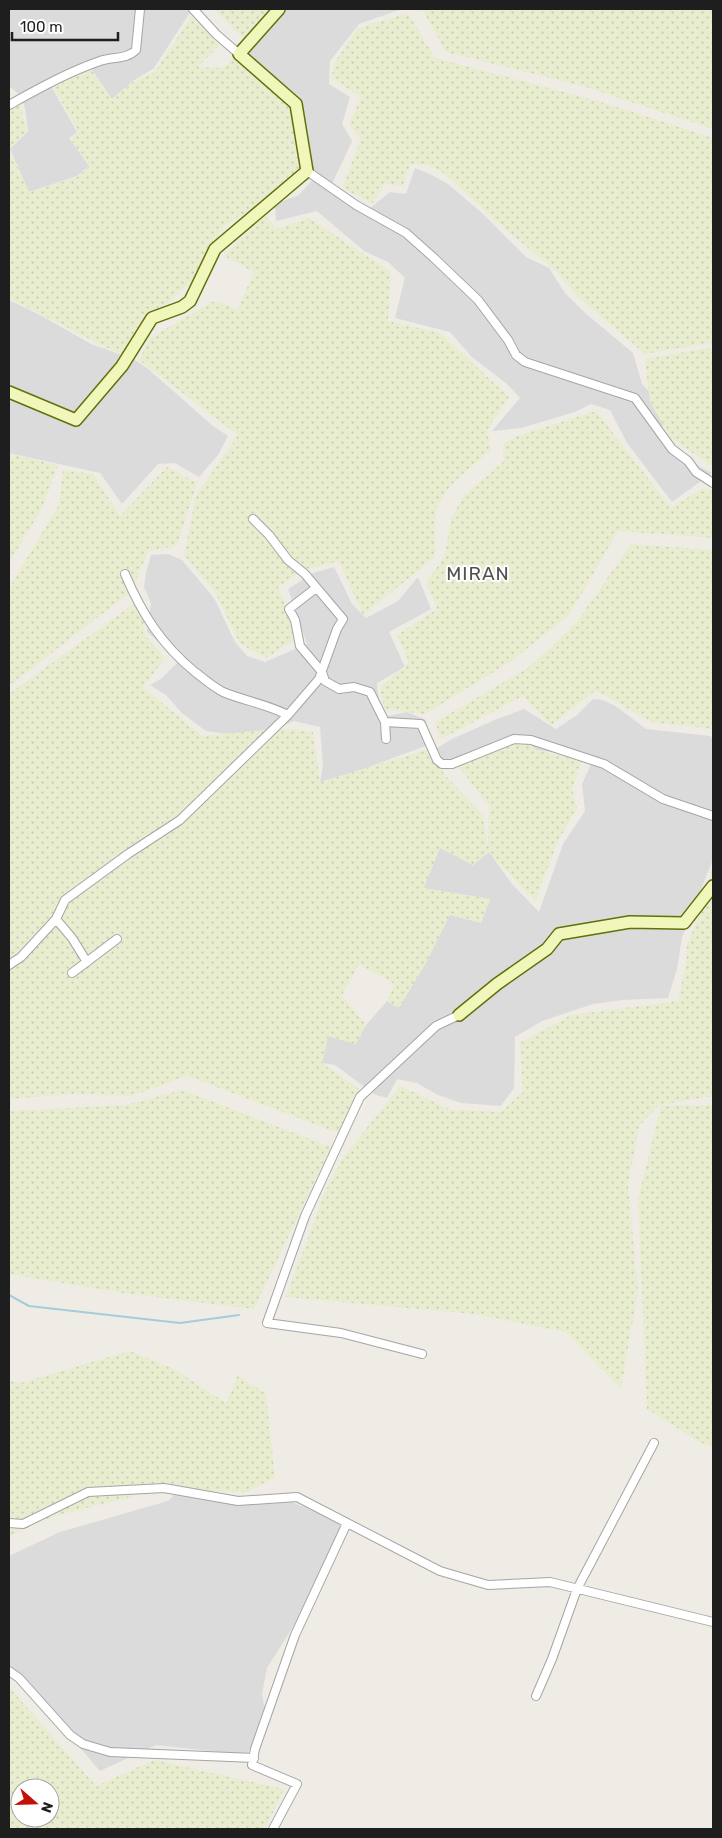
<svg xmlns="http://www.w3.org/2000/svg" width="722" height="1838" font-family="Rubik,sans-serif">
<defs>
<pattern id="farmland-dots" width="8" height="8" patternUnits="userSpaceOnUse" patternTransform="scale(1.25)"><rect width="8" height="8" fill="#e9edd0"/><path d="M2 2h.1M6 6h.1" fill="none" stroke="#c7cbb2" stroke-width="1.8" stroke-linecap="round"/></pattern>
</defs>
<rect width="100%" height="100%" fill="#eeece4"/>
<path fill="#dcdbdb" d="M9,9H189L191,11L154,68L133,81L112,99L89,65L77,74L51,86L77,132L69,138L89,166L77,176L29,192L10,149L28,131L25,108L21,96L9,86Z
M283,9H402L359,24L330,61L329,84L350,97L342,124L352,141L332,184L369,209L390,192L406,194L415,168L430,174L448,184L482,213L526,257L549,268L565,293L584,312L633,353L642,384L662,405L663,436L683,458L712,473L672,502L627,443L610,410L591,404L575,412L521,428L492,431L520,398L507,384L472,357L450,332L395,318L405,278L388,262L364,251L317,211L276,221L275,204L299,195L314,178L302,117L243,53Z
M9,300L42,316L91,344L133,359L147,368L213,426L228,436L218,455L199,477L175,463L158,464L122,504L100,473L9,453Z
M168,554L182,560L214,598L235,642L247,656L265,662L307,644L288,589L313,573L334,567L352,604L366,618L398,601L418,577L431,609L389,632L405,667L377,683L378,694L383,717L407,712L426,720L428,745L350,774L320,782L323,766L320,727L294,721L269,731L235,735L206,731L182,713L166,695L150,685L161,679L178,662L164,646L147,632L151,603L144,587L146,573L151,555Z
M593,699L603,700L617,707L646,729L710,736L713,739V859L682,938L677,969L668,998L622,1000L593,1004L542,1021L515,1037L514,1088L501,1106L461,1103L438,1095L417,1083L397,1079L387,1098L374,1094L335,1065L322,1063L328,1036L356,1044L366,1025L387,1001L398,1008L427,961L450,914L481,922L490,899L423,888L440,847L473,865L489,852L512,884L539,912L563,844L585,811L582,784L593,760L580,755L536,750L523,737L500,746L476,749L446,766L437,748L452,739L497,719L524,709L556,729L577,715Z
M176,1493L202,1496L289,1501L343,1523L311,1598L267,1668L262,1694L266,1715L258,1736L246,1755L156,1745L100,1771L9,1665V1556L60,1532L168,1501Z"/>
<path fill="url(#farmland-dots)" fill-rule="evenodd" d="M214,9H275L246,41Z
M422,9H713V129L586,87L446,52Z
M408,13L435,58L598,101L713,138V345L708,343L645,354L576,295L555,270L505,229L445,174L430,165L411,164L402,187L385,183L373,203L342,188L361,140L349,125L361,97L331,78L335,62L358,28Z
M193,14L221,43L198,67L224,68L235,56L254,71L289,107L307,172L223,227L194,280L152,316L121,355L9,298V109L20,104L27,131L9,149L29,192L77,177L90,166L70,139L79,132L53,87L91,69L112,100L133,82L155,72Z
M265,215L276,229L309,218L391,272L388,321L440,333L509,397L487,430L491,450L450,486L436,509L435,557L363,615L339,561L303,570L278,587L299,637L266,658L240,644L215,592L184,555L196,496L238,435L139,360L150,338L214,301L238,309L254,272L224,256Z
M709,348L713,349V467L670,437L650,402L645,359Z
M596,411L671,508L701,489L713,490V538L618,531L569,615L510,662L425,714L384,709L380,687L409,662L397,635L437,609L426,582L444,558L451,519L463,497L504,461L503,444L517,436Z
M9,454L58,465L42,508L9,563Z
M167,467L197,483L177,546L148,551L132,591L9,686V588L59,505L63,470L93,474L120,516Z
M631,544L713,550V729L651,722L596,690L551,725L523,696L441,739L435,722L528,668L576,623Z
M142,598L145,614L143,633L165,658L143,687L202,736L275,729H292L313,732L320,782L429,749L444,774L483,815L488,847L489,806L457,764L503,749L523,738L536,750L582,761L572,789L577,808L557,843L535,901L489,852L473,865L440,848L424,888L490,899L481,923L450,915L427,961L399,1008L387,1001L394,984L359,964L342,995L366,1025L356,1044L328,1036L322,1063L363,1092L344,1135L187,1076L132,1096L75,1094L9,1099V694Z
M713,863V1096L659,1105L639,1126L628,1185L638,1290L621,1389L566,1332L474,1314L286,1297L325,1192L343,1158L400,1086L452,1110L501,1112L523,1092L520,1043L571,1015L678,1001L686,964L687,945L705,903Z
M182,1090L331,1147L254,1309L123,1293L9,1274V1111L126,1105Z
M713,1105V1448L698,1441L647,1409L638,1200L661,1106Z
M130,1351L174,1369L226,1403L238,1375L266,1394L275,1477L247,1492L158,1490L55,1516L9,1536V1381L20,1383Z
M9,1687L96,1786L154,1760L284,1789L265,1829H9ZM20,1788H50V1818H20Z"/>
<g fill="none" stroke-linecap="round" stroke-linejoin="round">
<path stroke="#a6ccdb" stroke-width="2" d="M9,1295L29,1306L180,1323L239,1315"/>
<defs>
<path id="street" d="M193,9L216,34L239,54
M9,105C38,89 68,72 100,61C113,56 126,60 136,50L140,9
M307,171L356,205L406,233L434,258L478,300L508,340L516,355L525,362L635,398L672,449L688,461L696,472L713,483
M125,574C142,614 161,644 195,672C204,679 213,687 223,692C245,701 266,704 288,715
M316,588L289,609L295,620L300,646L322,672L325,681L339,689L354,687L370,692L385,722L386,739
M385,722L421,724L437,760L442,764H452L514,739L531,740L604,764L663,799L713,816
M56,919L72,938L87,962
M9,965L21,957L56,919L65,900L128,854L180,820L288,715L319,679L337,629L343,619L305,574L288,560L269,535L253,519
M72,973L117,939
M422,1354L341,1333L267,1323L305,1216L360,1097L436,1026L459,1015
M9,1523L23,1524L88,1492L164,1488L238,1501L297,1497L440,1571L488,1585L550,1582L713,1622
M9,1671L19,1678L70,1735L83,1744L110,1752L254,1758
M536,1696L552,1659L577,1589L654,1443
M273,1829L297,1784L252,1765L255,1749L295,1635L347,1523"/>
<path id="secondary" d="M9,392L76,420L122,366L152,318L182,307L190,301L215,249L307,171L296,104L239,54L279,9
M459,1015L497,984L547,949L559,934L630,922L684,923L713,886"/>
</defs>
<use href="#street" stroke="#a5a5a5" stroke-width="10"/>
<use href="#secondary" stroke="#607109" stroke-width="14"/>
<use href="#street" stroke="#fff" stroke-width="8"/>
<use href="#secondary" stroke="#f1f7ba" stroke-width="11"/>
</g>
<g text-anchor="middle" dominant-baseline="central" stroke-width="4" stroke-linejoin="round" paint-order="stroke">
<g font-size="19" letter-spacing="1" fill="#515151" stroke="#fff">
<text x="478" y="573">MIRAN</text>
</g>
</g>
<rect width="722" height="1838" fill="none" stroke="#1e1e1e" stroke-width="20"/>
<g transform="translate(35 1803) rotate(110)"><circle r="24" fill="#ffffff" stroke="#a5a5a5"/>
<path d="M0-4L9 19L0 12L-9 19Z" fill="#c41108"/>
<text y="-8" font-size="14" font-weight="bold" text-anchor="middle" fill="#1e1e1e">N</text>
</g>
<path d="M12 32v8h106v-8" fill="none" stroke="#1e1e1e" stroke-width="2.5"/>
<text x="20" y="32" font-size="15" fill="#1e1e1e" stroke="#ffffff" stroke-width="4" paint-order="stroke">100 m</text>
</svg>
